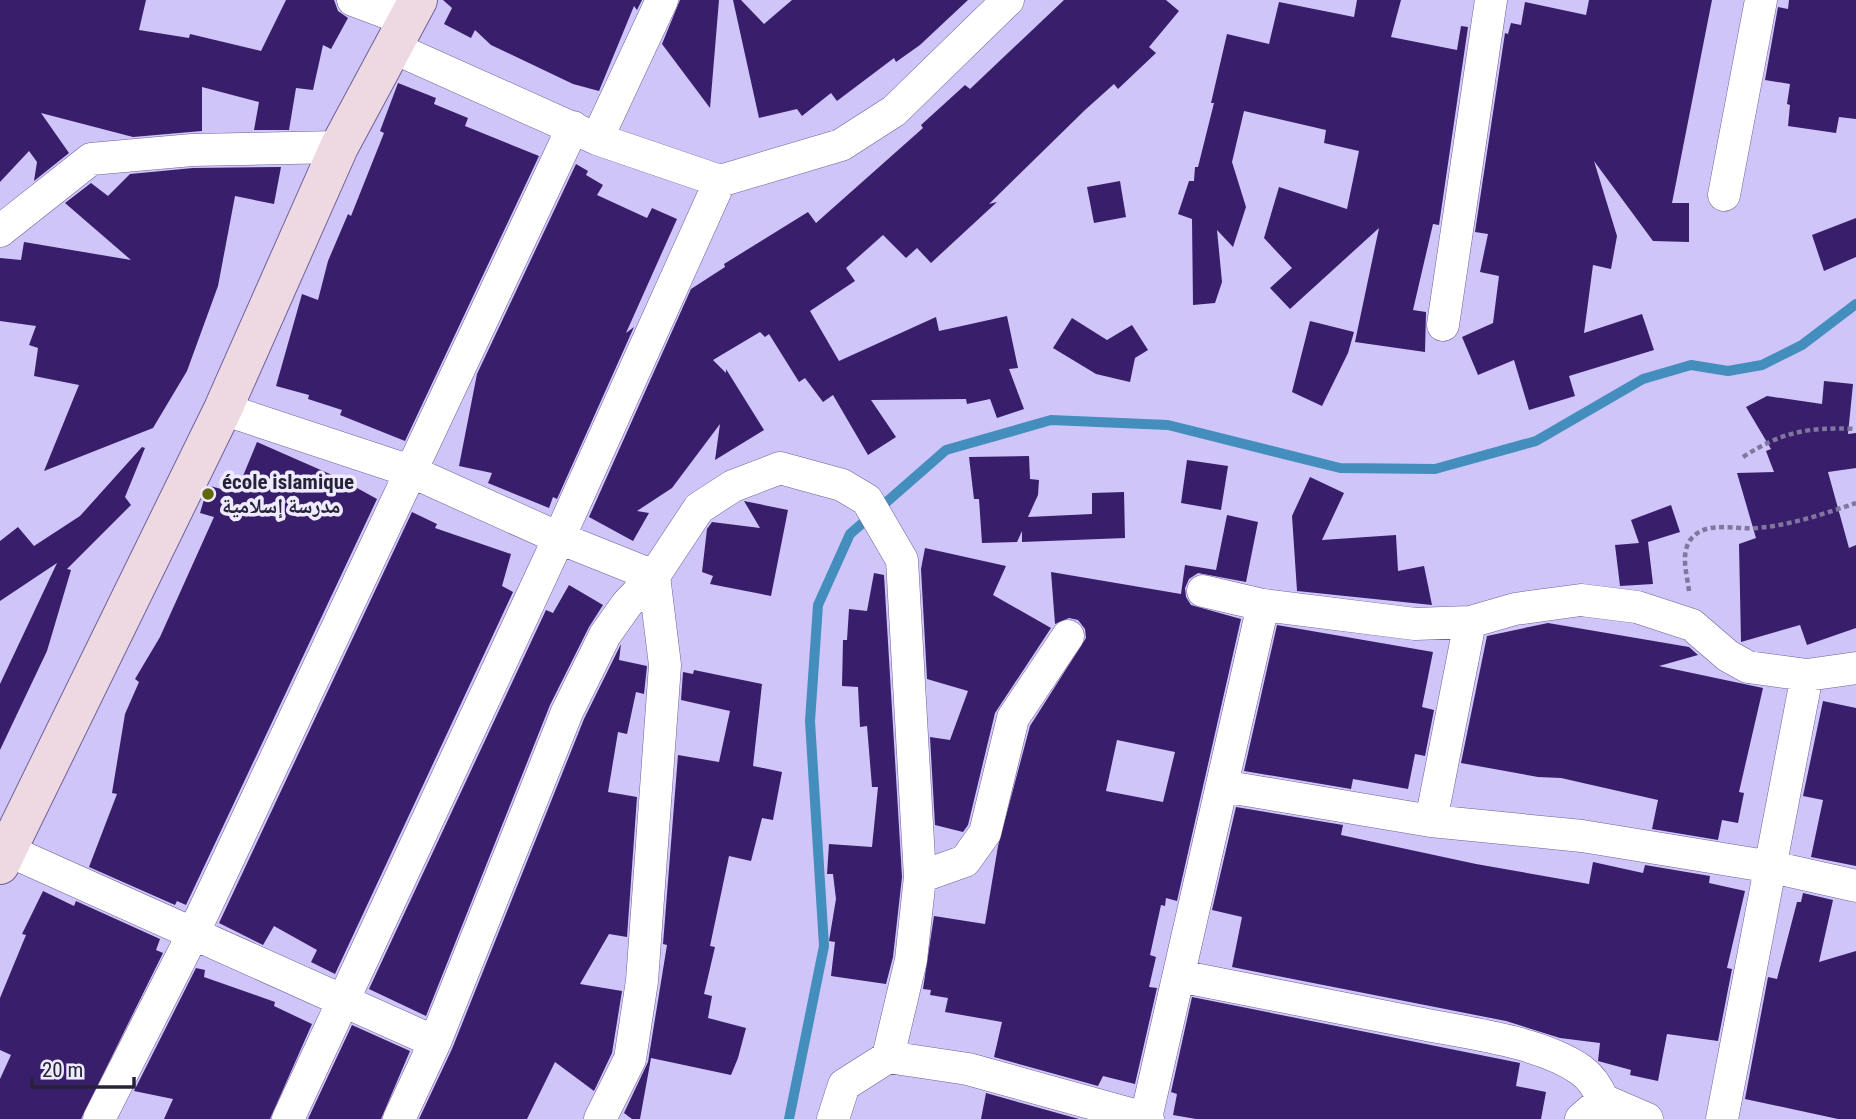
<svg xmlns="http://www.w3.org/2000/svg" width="1856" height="1119" font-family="'Roboto Condensed','Noto Naskh Arabic',sans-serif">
<rect width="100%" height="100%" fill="#cfc5f8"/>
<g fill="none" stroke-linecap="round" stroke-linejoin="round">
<path stroke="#448ebd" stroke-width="10" d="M789,1119L824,946L810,721L818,605L850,534L946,450L1051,420L1168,425L1340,468L1435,469L1536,441L1643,379L1691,365L1728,371L1762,365L1802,345L1856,304"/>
</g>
<path fill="#391e6b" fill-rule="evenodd" d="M0,0H146L139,30L189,38L190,34L261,51L286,0H334L338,11L348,18L331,49L323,45L313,90L296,88L289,130H254L259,102L202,87V131L133,137L41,113L69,153L34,181L37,162L29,151L0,182Z
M443,0H642L637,10L634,6L599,91L573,84L491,45L475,30L471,38L444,24L452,8Z
M680,0H719L710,108L662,44Z
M733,0H741L764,24L792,0H968L920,45L896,62L894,58L837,101L831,93L802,116L797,109L759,118Z
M1064,0H1166L1179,11L1149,47L1156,53L1118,89L1114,84L1085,110L989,204L997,202L931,263L917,248L906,258L883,235L846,268L855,281L810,311L839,361L936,317L939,331L1007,316L1018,368L1009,369L1024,409L997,418L990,399L967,404L966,399L871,400L896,437L868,455L833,395L823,402L805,378L799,382L769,334L765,337L760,332L713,360L726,373V369L764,430L715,460L720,424L672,488L637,511L649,513L633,541L589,517L691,289L725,267L724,264L808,212L816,223L923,128L921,125L965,85L970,89Z
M1357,0H1401L1391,37L1457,50L1461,26L1468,27L1439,225L1433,224L1413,310L1426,312L1425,352L1355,342L1379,228L1290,309L1270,288L1292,268L1264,238L1279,187L1347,209L1359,151L1324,143L1326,130L1244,111L1232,162L1246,207L1233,247L1217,230L1222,282L1215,303L1193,305L1192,219L1178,214L1189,181H1194L1195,167H1198L1214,103H1211L1227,34L1269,44L1279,2L1354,17Z
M1589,0H1712L1672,203H1689V242L1653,241L1594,161L1617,236L1611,269L1593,265L1584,333L1642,314L1654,350L1569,376L1575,396L1529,410L1514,360L1478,375L1462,337L1493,323L1499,276L1480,272L1488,234L1475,232L1505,33L1508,34L1511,23L1521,25L1525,2L1586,15Z
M1789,0H1856V119L1839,117L1836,133L1788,126L1790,105L1787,104L1790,84L1765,80L1778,7L1788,9Z
M398,83L436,98L434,104L468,118L465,126L539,156L405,441L340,415L342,410L308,399L309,395L276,386L302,294L318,300L328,261L348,214L351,216L384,133L380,131Z
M576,164L588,171L586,175L603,185L597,195L647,218L652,208L677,219L626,333L634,327L557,499L553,497L549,508L488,483L492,473L459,466L477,374Z
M281,167L274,204L235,196L218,286L187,371L153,428L44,471L79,385L34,376L38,348L29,345L36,326L0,321V258L21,260L24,242L131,260L65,203L91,183L108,196L130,174L193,168Z
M1120,181L1126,217L1094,223L1087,187Z
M1856,218V257L1824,271L1812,235Z
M1072,318L1107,340L1132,325L1148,350L1135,358L1130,382L1096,374L1053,348Z
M1310,321L1354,332L1348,353L1322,406L1292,392Z
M1824,381L1853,384L1848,434L1856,433V468L1828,472L1849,548L1856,545V628L1807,645L1800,625L1741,642L1739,544L1756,538L1737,473L1774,472L1766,451L1771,449L1746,407L1767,396L1822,404Z
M257,442L339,478L377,499L186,905L177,901L175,905L89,867L117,794L112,793L125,714L139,682L135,679L160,637L214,517L200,513L205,496L210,486L236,493Z
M142,447L145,448L125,497L131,505L67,569L71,570L47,651L0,750V684L57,563L0,601V541L18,527L34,546L80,516Z
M1029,456L1030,479L1039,480L1038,495L1028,517L1092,514V493L1124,492L1125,538L1022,542V531L1017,542L982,543L979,499H974L969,457Z
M1187,460L1228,466L1221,510L1181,503Z
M1310,477L1344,493L1322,540L1396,535L1398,571L1424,566L1432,605L1297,591L1292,516Z
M744,501L788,510L771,596L710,584L713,576L702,572L707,529L712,522L760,528Z
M1671,505L1680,532L1648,542L1653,584L1620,586L1615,545L1639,543L1631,520Z
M412,512L437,524L435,528L511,554L502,586L513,592L335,974L311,962L317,950L274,926L263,945L219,923Z
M1227,515L1258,522L1246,582L1198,573L1189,579L1185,588L1186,597L1191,605L1241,619L1177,901L1166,898L1165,906L1161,905L1150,955L1156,957L1149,987L1157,988L1135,1084L1103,1076L1098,1086L994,1057L1002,1022L945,1012L948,998L930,995L931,990L923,989L934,916L985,924L998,846L1030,726L1086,638L1085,629L1078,620L1069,618L1055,624L1051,572L1181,594L1185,565L1216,570ZM1117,740L1175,752L1163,802L1106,791Z
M925,548L1006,566L993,595L1051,628L995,713L968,825L963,832L935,825L930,737L950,740L968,691L927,679L921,569Z
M874,573L884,575L902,877L893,957L886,984L831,976L835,942L829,941L836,899L833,874H827L829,844L872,847L878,787H872L867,726L860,727L858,687L842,686L843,640H847L849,609L867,611Z
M569,585L603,605L589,627L550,705L426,1016L369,989L546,610L553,613Z
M1548,623L1689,647L1698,655L1659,666L1763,688L1739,792L1744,793L1738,823L1722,820L1718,840L1652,829L1658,800L1561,778L1538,777L1461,763L1487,636Z
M1277,625L1433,652L1422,707L1434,710L1425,756L1415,754L1408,789L1353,779L1351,789L1244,771Z
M621,644L619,660L647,666L644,694L636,692L627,734L618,732L608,792L637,797L627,937L609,934L580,984L622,991L612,1053L594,1091L555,1062L527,1119H419L452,1049L584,719Z
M694,670L762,684L753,766L782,772L773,820L762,818L751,861L729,856L710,946L715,947L704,994L712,996L708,1018L746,1028L738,1058L731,1075L651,1058L640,1119H632L624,1113L648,1062L667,945L663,944L678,755L719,762L730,711L681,700L683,672L693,674Z
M1823,701L1856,708V866L1811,857L1823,800L1803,796Z
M1236,807L1343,825L1341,835L1476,864L1589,884L1593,862L1643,873L1645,865L1710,876L1709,883L1745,891L1727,968L1732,969L1718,1041L1667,1034L1658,1081L1630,1075L1631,1070L1598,1061L1600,1043L1560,1038L1506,1021L1232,967L1242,917L1212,910Z
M43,891L74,906L76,901L160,939L156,950L163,953L81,1119H0V1079L11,1055L0,1050V998L26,935L22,934Z
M1803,893L1833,900L1819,962L1856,951V1119H1838L1745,1099L1768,977L1777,979L1797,902H1801Z
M196,968L205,970L204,977L275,1002L274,1006L312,1024L270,1119H164L173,1099L134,1091Z
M1192,997L1520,1063L1516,1086L1546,1092L1541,1119H1196L1173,1115L1177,1094L1171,1092Z
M352,1025L410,1051L381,1119H308Z
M986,1093L1079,1119H981Z"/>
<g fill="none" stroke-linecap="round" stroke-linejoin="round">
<defs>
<path id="street" d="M353,0L409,21
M394,48L597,139L720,181L841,145L894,111L1008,0
M597,139L662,0
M1724,195L1761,0
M0,231L91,159L192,150L339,147
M1443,325L1491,0
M223,409L410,471L559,538L654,576L665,665L642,981L630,1059L600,1119
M1203,591L1263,605L1415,624L1470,622L1515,609L1581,600L1637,607L1692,625L1728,656L1748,667L1807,675L1856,668
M1222,786L1431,821L1582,836L1772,867L1856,886
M1431,821L1470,622
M7,850L435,1042
M920,877L965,861L985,833L1013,718L1068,636
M1179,976C1258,991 1337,1007 1417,1023C1466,1033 1540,1041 1581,1070C1592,1078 1598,1088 1603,1100L1647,1119
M1146,1118L1263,605
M99,1119L193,934L573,127
M288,1119L559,538L720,181
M399,1119L435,1042L567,712L605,635L627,604L654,576L699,508L733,486L780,468L842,485L867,500L902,560L920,877L911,960L888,1057
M833,1119L844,1085L888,1057L968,1069L1148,1119
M1581,1119L1603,1100
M1722,1119L1807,675"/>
<path id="secondary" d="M0,865L223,409L339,147L418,0"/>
</defs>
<use href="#street" stroke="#6f619a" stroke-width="33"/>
<use href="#secondary" stroke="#6f619a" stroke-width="40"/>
<path stroke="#7f779d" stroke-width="4.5" stroke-dasharray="5 3.5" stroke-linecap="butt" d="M1743,457C1783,431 1809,427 1856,429
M1689,591C1687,574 1680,553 1691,539C1706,520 1736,530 1757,528C1791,525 1824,514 1856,503"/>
<use href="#street" stroke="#fff" stroke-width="32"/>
<use href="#secondary" stroke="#eed8e1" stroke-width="38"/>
</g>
<circle fill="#616809" stroke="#eeebff" stroke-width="2.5" cx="208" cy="494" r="7"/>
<g text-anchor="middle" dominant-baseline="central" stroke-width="7" stroke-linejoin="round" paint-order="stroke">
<g font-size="21" font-weight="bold" fill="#27223a" stroke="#eeebff" text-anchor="start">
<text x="222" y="482">école islamique<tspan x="222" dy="24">مدرسة إسلامية</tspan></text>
</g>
</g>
<path d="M32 1077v10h102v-10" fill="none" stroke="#27223a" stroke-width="3.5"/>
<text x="42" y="1077" font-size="21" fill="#27223a" stroke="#eeebff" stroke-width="5" paint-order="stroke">20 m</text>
</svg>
